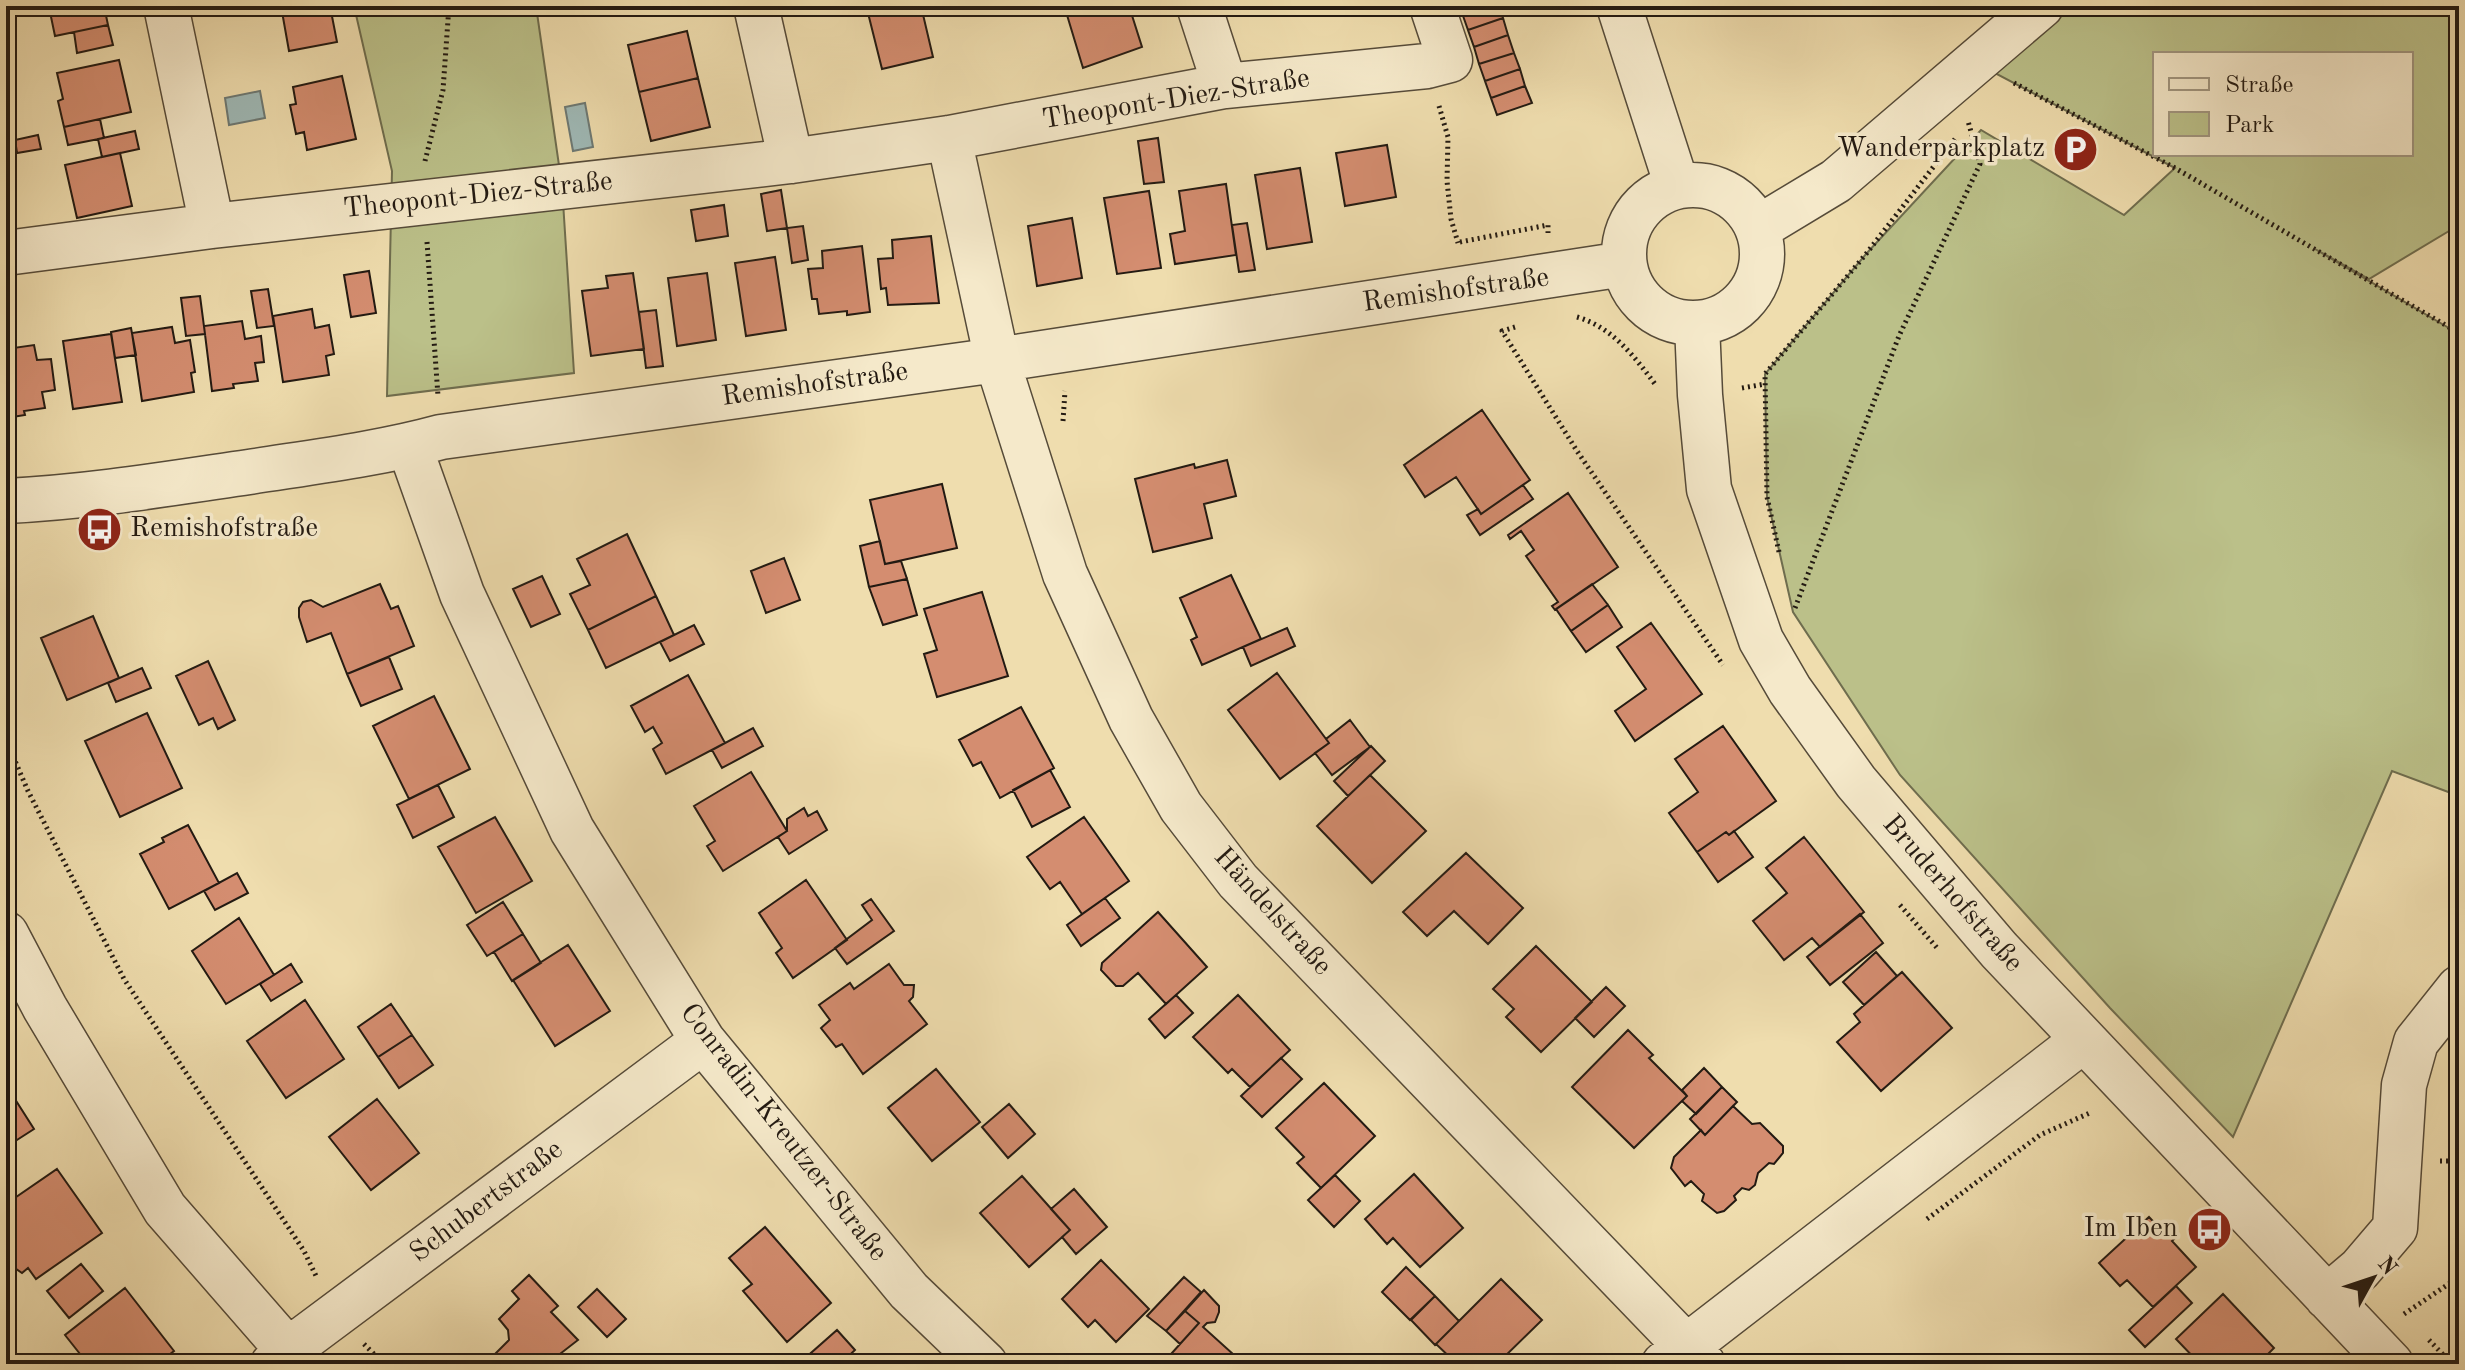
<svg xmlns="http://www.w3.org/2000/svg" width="2465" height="1370" font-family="'Old Standard TT',serif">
<rect width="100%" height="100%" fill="#efddae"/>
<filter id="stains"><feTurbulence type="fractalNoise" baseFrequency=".0025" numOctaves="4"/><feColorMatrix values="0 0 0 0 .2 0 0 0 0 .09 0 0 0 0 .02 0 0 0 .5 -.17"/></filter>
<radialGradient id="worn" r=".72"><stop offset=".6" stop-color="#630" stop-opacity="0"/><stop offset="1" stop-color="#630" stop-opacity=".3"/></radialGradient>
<path fill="#bbc089" stroke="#6f6d4e" stroke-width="2" fill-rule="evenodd" d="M354,6H536L562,186L574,373L387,396L392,171Z
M2041,6H2459V225L2369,279L2315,249L2459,334V796L2392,771L2233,1137L2110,1008L1900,775L1793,612L1767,497L1765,374L1866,254L1981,130L2124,215L2175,168L1974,62ZM2155,54H2411V154H2155Z"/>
<path fill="#9fb9b6" stroke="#6d7974" stroke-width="2" d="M260,91L265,118L229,125L225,98Z
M585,103L593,147L573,151L565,107Z"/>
<path fill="#d48d70" stroke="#231a12" stroke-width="2" d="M44,6H104L108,25L55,36L50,12L46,14Z
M281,6H330L337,42L289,51Z
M617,6H654L619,14Z
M823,6H854L824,12Z
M898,6H921L933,57L882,69L868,13Z
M1097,6H1129L1142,47L1083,68L1067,15Z
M1483,6H1498L1503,18L1468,30L1462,13Z
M1503,18L1508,35L1474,47L1468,30Z
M108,25L113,45L77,53L74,32Z
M687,31L698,78L639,92L628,45Z
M1508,35L1514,53L1479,64L1474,47Z
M1514,53L1520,69L1485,81L1479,64Z
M119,60L131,112L64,127L58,101L63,99L57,73Z
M1520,69L1525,86L1491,98L1485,81Z
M342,76L356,139L307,150L304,132L296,134L290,105L296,104L293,87Z
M698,78L710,127L651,141L639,92Z
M1525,86L1532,103L1497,115L1491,98Z
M100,119L104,138L68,145L64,127Z
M135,131L139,149L102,157L98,139Z
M38,135L41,149L17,153L15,140Z
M1158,138L1164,182L1144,184L1138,141Z
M1387,145L1396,197L1345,206L1336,153Z
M120,153L132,206L77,218L65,165Z
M1300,168L1312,242L1267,249L1255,175Z
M1226,184L1236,255L1175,264L1170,234L1185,231L1179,191Z
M781,190L787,228L767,231L761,194Z
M1149,191L1161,268L1117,274L1104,198Z
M724,205L728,236L696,241L691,210Z
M1072,218L1082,278L1037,286L1028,226Z
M1247,223L1255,270L1239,272L1232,225Z
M803,226L808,260L792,263L787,228Z
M931,236L939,303L888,305L886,288L881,289L878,259L893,258L892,240Z
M862,246L870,312L847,315V311L819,314L817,299H812L808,269L823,268L822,251Z
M775,257L786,330L746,336L735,263Z
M369,271L376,313L351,317L344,275Z
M633,273L644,349L591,356L582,291L608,288L606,276Z
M707,273L716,340L677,346L668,278Z
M268,289L274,326L257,328L251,291Z
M200,296L205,334L186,336L181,298Z
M312,309L315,328L329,325L334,354L326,356L329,375L283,382L273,316Z
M656,310L663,366L646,368L639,312Z
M242,321L245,339L261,336L264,362L255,363L258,381L233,384L234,388L212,391L204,326Z
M172,327L175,343L190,340L195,372L191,373L194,392L142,401L132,333Z
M131,328L136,355L115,358L111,332Z
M111,334L122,402L73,409L63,341Z
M34,345L37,360L51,359L55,390L42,392L45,408L24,411L25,415L6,418V349Z
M1482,410L1530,480L1481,514L1456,477L1425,497L1404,465Z
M1227,460L1236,496L1204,504L1212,538L1153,552L1135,479L1194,464L1195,468Z
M942,484L957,548L885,564L870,500Z
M1523,485L1533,499L1480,535L1467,515L1478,509L1481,514Z
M1568,493L1618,567L1555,610L1552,606L1558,602L1526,556L1534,550L1521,531L1510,539L1508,535Z
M627,534L656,596L588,630L570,594L590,585L577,559Z
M880,541L885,564L901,561L907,579L869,587L860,546Z
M784,558L800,600L766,613L751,571Z
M1231,575L1261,639L1202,665L1191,640L1197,637L1180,598Z
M542,576L560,614L531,627L513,589Z
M907,579L917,615L883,625L869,587Z
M380,584L391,609L398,606L414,646L347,674L331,633L307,642L299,617V608L303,602L311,600L323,607Z
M1592,584L1608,605L1571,631L1556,609Z
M982,592L1008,676L937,697L924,654L937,650L924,609Z
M656,596L674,635L606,668L588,630Z
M1608,605L1622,627L1586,652L1571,631Z
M93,616L119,678L67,700L41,638Z
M1651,623L1702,694L1635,741L1615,711L1646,689L1617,647Z
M694,625L704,644L670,661L660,642Z
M1287,628L1295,646L1251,666L1243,647Z
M389,657L402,689L361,706L347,674Z
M208,661L235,720L218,729L213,718L199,725L176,676Z
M142,668L151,688L116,702L108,683Z
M1277,673L1329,743L1280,779L1228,710Z
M688,675L725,743L666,774L653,749L662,743L653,727L645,732L631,706Z
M434,696L470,769L409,799L373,726Z
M1021,707L1054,768L1000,798L981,762L973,766L959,740Z
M147,713L182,788L120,817L85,741Z
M1350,720L1370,747L1332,775L1315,753L1329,743L1326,739Z
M1723,726L1776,801L1729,835L1726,832L1697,852L1669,813L1698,792L1675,759Z
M753,728L763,746L722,768L712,750Z
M1371,746L1385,761L1348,796L1334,781Z
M1050,770L1070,807L1032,827L1013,790Z
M751,772L787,831L723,871L707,846L715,841L694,806Z
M1370,775L1426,831L1372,883L1317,826Z
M438,785L454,817L413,838L397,805Z
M804,808L808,816L817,811L827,830L789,854L778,837L787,831V819Z
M495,817L532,881L476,913L438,847Z
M1084,817L1129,881L1082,914L1060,882L1050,889L1027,857Z
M188,825L219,883L169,909L140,854L164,842L162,838Z
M1734,831L1753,857L1718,882L1697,852L1726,832L1729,835Z
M1804,837L1864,912L1820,947L1812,938L1784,960L1753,921L1787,893L1766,868Z
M1466,853L1523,908L1488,944L1454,911L1427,936L1403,912Z
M237,873L248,893L215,910L204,891Z
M806,880L847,940L793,978L776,953L782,948L759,913Z
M1105,898L1120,918L1081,946L1067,925Z
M871,899L894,931L847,964L835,948L872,920L862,905Z
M503,902L523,934L487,956L467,925Z
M1158,912L1207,967L1166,1004L1138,973L1123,986H1116L1101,970L1102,963Z
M1860,914L1883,943L1830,985L1807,957Z
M239,918L274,975L226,1004L192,951Z
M523,934L541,963L512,981L494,952Z
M568,945L610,1011L555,1046L513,980Z
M1536,946L1592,1002L1541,1052L1506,1017L1514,1009L1493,989Z
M1876,952L1897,976L1864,1005L1843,982Z
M291,964L302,982L271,1001L260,984Z
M889,964L904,985H914L913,997L909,1001L927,1024L863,1074L842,1044L836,1047L821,1028L830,1020L819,1005L850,983L854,989Z
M1902,972L1952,1028L1881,1091L1837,1042L1860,1022L1854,1014Z
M1606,987L1625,1006L1594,1037L1575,1018Z
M1176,995L1193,1013L1165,1038L1149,1019Z
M1238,995L1290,1050L1250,1087L1232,1069L1228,1073L1193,1037Z
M305,1000L344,1059L286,1098L247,1041Z
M391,1004L412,1035L378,1057L358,1027Z
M1628,1030L1653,1055L1649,1058L1687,1096L1634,1148L1572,1087Z
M412,1035L433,1065L399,1088L378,1057Z
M1281,1058L1302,1079L1262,1117L1241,1096Z
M1704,1068L1722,1087L1696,1114L1682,1101L1687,1096L1682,1090Z
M936,1069L980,1122L932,1161L888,1108Z
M1324,1083L1375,1136L1321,1188L1297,1163L1304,1157L1276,1128Z
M6,1085L34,1129L6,1147Z
M1722,1087L1737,1102L1705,1135L1690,1119Z
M377,1099L419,1153L371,1190L329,1137Z
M1009,1104L1035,1134L1008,1158L982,1127Z
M1733,1106L1752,1124L1760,1123L1783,1146V1153L1774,1164L1769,1163L1758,1173L1755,1185L1749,1190L1742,1188L1734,1196L1736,1200L1724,1211L1717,1213L1702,1201L1704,1194L1691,1181L1685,1186L1671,1168L1674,1157L1701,1130L1705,1135Z
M57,1169L102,1233L36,1279L28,1268L22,1273L6,1262V1204Z
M1414,1174L1463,1228L1420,1267L1393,1238L1387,1244L1365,1219Z
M1335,1175L1360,1201L1334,1227L1308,1200Z
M1022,1176L1070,1230L1029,1267L980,1213Z
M1074,1189L1107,1227L1076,1254L1062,1237L1070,1230L1051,1209Z
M2149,1217L2164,1233L2169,1229L2176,1237L2172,1241L2196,1267L2153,1307L2127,1280L2120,1286L2099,1263Z
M765,1227L831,1303L787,1342L743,1291L752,1284L729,1258Z
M1101,1260L1149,1309L1116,1342L1095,1320L1088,1327L1062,1299Z
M81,1264L103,1291L69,1318L47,1291Z
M1406,1267L1435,1296L1410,1320L1382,1292Z
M529,1275L558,1306L551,1312L578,1340L547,1364H489L487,1362L509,1340L508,1330L499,1319L519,1299L512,1291Z
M1184,1277L1201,1292L1166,1331L1147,1316Z
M1501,1279L1542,1320L1497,1364H1457L1436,1344Z
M2176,1286L2192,1303L2145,1347L2129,1330Z
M125,1288L174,1351L157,1364H88L65,1335Z
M597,1289L626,1319L607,1337L578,1307Z
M1204,1290L1219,1306V1312L1215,1322L1207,1323L1203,1327L1244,1364H1162L1199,1323L1185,1311Z
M2223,1294L2274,1348L2258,1364H2200L2176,1339Z
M1435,1296L1459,1321L1435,1345L1411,1320Z
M1185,1311L1199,1323L1180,1344L1166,1331Z
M837,1330L855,1350L840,1364H806L803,1360Z"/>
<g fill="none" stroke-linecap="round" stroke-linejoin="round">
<defs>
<path id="street" d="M166,6L212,226
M756,6L791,161
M1199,6L1225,86
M1619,6L1677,186
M949,138L997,360L1065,574L1131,719L1181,807L1238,881L1703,1364
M1624 254a69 69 0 1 1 138 0a69 69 0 1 1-138 0Z
M1758,228L1836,181L2041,6
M6,253L212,226L791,161L949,138L1225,86L1427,66L1450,60L1432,6
M1697,324L1700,395L1709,489L1761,640L1790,690L1856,782L1999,950L2391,1364
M409,445L462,594L572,830L703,1041L909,1291L985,1364
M6,501C89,497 167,484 249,472C313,462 379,454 441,437L997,360L1624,264
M6,934L45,1008L165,1209L300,1364
M2327,1297L2360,1269L2395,1228L2404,1085L2416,1042L2459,988
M273,1364L287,1351L703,1041
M1664,1364L2082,1041"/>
</defs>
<use href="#street" stroke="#564b39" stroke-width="47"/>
<path stroke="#231a12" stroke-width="5" stroke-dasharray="2 4" stroke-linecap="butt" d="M2014,83L2175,168L2459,333
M1439,106L1448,137L1447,181L1451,219L1458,243
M425,161L443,90L449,6
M427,242L438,396
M1460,242L1548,225V233
M1577,317C1612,327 1634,356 1655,384
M1515,327L1502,331L1577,451L1723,665
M1742,388L1765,384
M1063,421L1065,391
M1779,552L1767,497L1765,374L1866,254L1955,139
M1795,608L1899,336L1980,164L1968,121
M6,740L28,791L124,979L304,1251L317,1278
M1900,905L1938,949
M2440,1161H2459
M1927,1219L2040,1135L2092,1112
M2404,1314L2459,1277
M2429,1340L2452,1364
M364,1344L384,1364"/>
<use href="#street" stroke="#f5e9ca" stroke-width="44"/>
</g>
<defs>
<symbol id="parking-disc" viewBox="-11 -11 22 22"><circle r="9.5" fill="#8f2418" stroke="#f5e9ca"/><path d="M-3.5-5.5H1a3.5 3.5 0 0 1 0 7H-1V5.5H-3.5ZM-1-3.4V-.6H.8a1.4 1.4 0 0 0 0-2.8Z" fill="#fff"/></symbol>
<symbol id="bus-disc" viewBox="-11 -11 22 22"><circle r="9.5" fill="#8f2418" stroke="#f5e9ca"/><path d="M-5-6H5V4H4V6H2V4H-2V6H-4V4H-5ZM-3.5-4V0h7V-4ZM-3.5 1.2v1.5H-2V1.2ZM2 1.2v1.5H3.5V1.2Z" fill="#fff"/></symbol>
</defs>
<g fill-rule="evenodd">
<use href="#parking-disc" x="2050" y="124" width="51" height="51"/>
<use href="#bus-disc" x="74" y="504" width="51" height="51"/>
<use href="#bus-disc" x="2184" y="1204" width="51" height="51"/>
</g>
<g text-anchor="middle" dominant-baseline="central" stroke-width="7" stroke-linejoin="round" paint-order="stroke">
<g font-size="28" fill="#231a12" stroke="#f5e9ca">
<text transform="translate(1176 100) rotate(-9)">Theopont-Diez-Straße</text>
<text transform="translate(478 196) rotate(-6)">Theopont-Diez-Straße</text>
<text transform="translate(1456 291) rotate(-8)">Remishofstraße</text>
<text transform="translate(815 385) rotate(-8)">Remishofstraße</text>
<text transform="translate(1952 894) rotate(49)">Bruderhofstraße</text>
<text transform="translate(1272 912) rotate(48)">Händelstraße</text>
<text transform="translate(783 1133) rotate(52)">Conradin-Kreutzer-Straße</text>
<text transform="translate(487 1202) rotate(-37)">Schubertstraße</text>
</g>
<g font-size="28" fill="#231a12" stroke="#f5e9ca" text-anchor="end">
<text x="2045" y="149">Wanderparkplatz</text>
<text x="130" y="529" text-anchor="start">Remishofstraße</text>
<text x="2178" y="1229">Im Iben</text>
</g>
</g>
<rect width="2465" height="1370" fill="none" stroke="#efddae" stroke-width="32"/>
<rect x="8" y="8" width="2449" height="1354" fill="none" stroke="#231a12" stroke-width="4"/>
<rect x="16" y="16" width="2433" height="1338" fill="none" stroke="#231a12" stroke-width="2"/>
<rect x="2153" y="52" width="260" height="104" fill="#f5e9ca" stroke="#a19680" stroke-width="2"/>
<rect x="2169" y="78" width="40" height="12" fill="#f5e9ca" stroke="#a19680" stroke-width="2"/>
<text x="2225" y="92" font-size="24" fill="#231a12">Straße</text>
<rect x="2169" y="112" width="40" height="24" fill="#bbc089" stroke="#a19680" stroke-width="2"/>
<text x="2225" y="132" font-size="24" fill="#231a12">Park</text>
<g transform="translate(2373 1278) rotate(50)" stroke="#f5e9ca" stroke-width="6" paint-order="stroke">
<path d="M0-6L14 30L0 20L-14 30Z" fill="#231a12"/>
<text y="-12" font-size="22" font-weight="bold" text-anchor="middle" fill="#231a12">N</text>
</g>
<rect width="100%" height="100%" filter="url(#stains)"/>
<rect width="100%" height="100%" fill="url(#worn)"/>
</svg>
